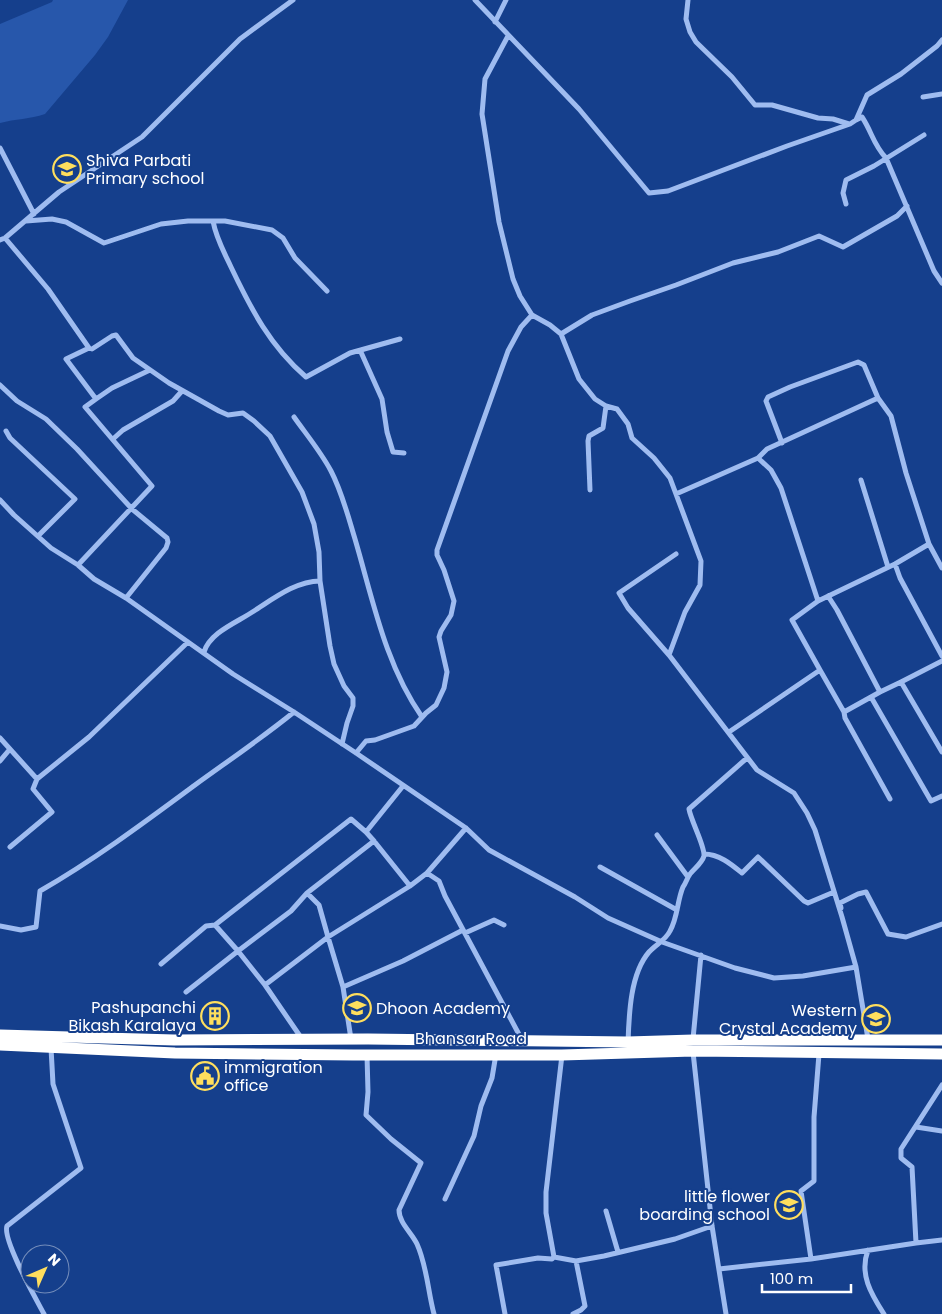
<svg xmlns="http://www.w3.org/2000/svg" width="942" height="1314" font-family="Poppins,sans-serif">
<rect width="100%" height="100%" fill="#153f8c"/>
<path fill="#2757ab" d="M53,0H128L108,37L95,55L45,114C30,119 15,119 0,123V24L52,2Z"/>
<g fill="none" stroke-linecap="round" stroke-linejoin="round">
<path stroke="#9fbcf0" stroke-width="5" d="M475,0L579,109L649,193L668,191L787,146L850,124L856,120L867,95L901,74L937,46L942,40
M688,0L686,19L690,32L696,42L732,77L755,105H772L818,118L833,119L849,124
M495,22L506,0
M508,36L485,79L482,114L499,222L513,279L520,296L532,315L550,325L561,334L579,379L595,399L606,406L617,409L628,424L632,438L654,458L670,478L701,561L700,585L685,612L669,655L757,770L794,793L807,813L815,830L842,917L856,967L868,1039
M923,97L942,94
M856,120L862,117C872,132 873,144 886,158L934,271L942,283
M0,148L34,214
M846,204L843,193L846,180L874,166L924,135
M26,221L52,219L66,222L104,243L161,224L188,221H225L272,230L283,238L295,258L327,291
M213,221C216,238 224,252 231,267C251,309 270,346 306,377L350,353L400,339
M5,238L48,289L89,348L92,349L112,336L116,335L133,358L169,383L219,411L228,415L243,413L254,421L270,436L302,492L314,524L319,552L320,581L330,646L334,664L344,686L353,698V706L347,723L342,744
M0,240L5,238L59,192L142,137L240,39L293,0
M561,334L592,315L630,301L676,285L733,263L778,252L819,236L843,247L897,216L907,206
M360,350L382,399L387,432L393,452L404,453
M0,385L17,401L46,419L77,449L132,509L167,538L168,542L166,548L126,598
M96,399L112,388L150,370
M294,417C306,434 321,452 331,471C342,492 348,516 355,539C373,600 385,664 422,717
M6,431L10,438L75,499L38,536
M113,439L123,430L173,401L182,391
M782,443L766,401L768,397L790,387L858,362L864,365L878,398L891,416L906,473L929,544
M758,458L771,470L781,488L818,601
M861,480L888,567
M590,490L588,441L589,436L603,428L606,406
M676,494L758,458L767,449L878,398
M0,500L14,515L51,548L78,565L94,579L126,598L233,674L294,712L356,753L466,828L489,850L575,897L608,918L662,942L735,968L774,978L803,976L856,967
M895,564L900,578L942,656
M78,565L152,486L85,407L96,399L66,359L89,348
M828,596L837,610L880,692L844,712L845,718L890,799
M204,652C210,632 238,622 254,611C273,599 296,581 320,581
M669,655L628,608L619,593L676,554
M942,661L901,682L942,752
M820,670L844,712
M880,692L901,682
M871,697L931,801L942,796
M729,732L820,670L792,620L818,601L895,564L929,544L942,568
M0,738L37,779L89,737L188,642
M356,753L366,741L375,740L414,726L426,713L436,705L444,688L447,672L439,637L441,631L451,615L454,601L444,570L437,555V550L508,351L521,327L532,315
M0,761L10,749
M466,828L427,873L439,881L445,896L522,1040
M657,835L688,877
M374,841L366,832L403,786
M10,847L52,812L33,789L37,779
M704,854C719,854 731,864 742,873L758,857L804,901L808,903L834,892
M600,867L677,910
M841,908L840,903L858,894L866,892L888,934L906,937L942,924
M0,926L21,930L36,927L40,891C94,860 145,822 195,785C228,761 262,738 294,712
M465,933L494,920L504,925
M161,964L206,926L215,925
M265,985L238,951L291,911L307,893L374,841L410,886
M343,987L328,937L410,886L427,873
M186,992L238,951L215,925L351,819L366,832
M302,1039L265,985L328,937L319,905L307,893
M351,1039L343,987L403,961L463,930
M693,1039L701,955
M628,1043C629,1015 630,974 649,952C656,944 665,941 670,931C678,917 677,901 683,887C686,883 687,878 690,874C695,868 702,863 704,856C705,846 691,821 689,809L747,758
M693,1052L712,1226L726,1314
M367,1055L368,1092L366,1115L391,1139L421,1163L399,1210C399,1223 412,1233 417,1244C427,1266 428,1292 434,1314
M562,1055L546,1192V1213L554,1257L576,1261L604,1256L675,1239L712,1226
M916,1127L942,1131
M445,1199L474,1136L481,1106L492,1078L496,1054
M606,1211L618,1252
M916,1243L912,1167L901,1158V1149L942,1085
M868,1250C859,1274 871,1294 884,1314
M811,1259L801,1191L814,1181V1117L819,1054
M719,1269L811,1259L916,1243L942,1240
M44,1314C36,1299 2,1239 7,1226L81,1168L53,1084L51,1048
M505,1314L496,1265L538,1258L552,1259L554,1257
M573,1314L581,1310L585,1306L576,1261"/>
<path stroke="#fff" stroke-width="11" d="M0,1035L174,1040L368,1039L628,1042L693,1040H942
M0,1045L175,1053L353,1055H562L693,1051L942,1054"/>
</g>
<defs>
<symbol id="school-ring" viewBox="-11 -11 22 22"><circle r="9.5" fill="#153f8c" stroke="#ffde5d" stroke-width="1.5"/><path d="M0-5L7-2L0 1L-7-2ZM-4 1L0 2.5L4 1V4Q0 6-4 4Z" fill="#ffde5d"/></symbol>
<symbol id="building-ring" viewBox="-11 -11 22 22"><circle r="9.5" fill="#153f8c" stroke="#ffde5d" stroke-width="1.5"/><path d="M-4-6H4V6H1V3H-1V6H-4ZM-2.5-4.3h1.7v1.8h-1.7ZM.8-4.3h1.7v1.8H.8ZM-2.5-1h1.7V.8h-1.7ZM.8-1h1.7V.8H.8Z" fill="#ffde5d"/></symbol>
<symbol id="civic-ring" viewBox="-11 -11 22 22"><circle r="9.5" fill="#153f8c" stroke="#ffde5d" stroke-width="1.5"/><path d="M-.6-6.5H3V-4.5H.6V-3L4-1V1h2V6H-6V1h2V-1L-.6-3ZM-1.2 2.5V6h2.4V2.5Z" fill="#ffde5d"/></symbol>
</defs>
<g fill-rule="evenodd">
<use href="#school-ring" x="51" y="153" width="32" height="32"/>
<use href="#school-ring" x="341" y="992" width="32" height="32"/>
<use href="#building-ring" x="199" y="1000" width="32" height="32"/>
<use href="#school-ring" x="860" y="1003" width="32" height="32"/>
<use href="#civic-ring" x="189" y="1060" width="32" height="32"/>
<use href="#school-ring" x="773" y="1189" width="32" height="32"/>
</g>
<g text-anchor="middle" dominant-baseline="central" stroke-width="4" stroke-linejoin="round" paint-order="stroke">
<g font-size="16" fill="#fff" stroke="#153f8c" text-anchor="start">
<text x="86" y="160">Shiva Parbati<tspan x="86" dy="18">Primary school</tspan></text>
<text x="196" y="1007" text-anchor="end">Pashupanchi<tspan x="196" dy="18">Bikash Karalaya</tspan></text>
<text x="376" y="1008">Dhoon Academy</text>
<text x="857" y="1010" text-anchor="end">Western<tspan x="857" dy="18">Crystal Academy</tspan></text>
<text x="224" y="1067">immigration<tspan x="224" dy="18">office</tspan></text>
<text x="770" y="1196" text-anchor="end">little flower<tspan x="770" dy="18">boarding school</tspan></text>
</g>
<g font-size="16" fill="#fff" stroke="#153f8c">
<text x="471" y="1038">Bhansar Road</text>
</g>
</g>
<g transform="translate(45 1269) rotate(45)"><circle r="24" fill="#153f8c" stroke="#738cba"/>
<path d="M0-4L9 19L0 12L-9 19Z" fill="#ffde5d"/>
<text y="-8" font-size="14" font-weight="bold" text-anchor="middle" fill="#ffffff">N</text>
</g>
<path d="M762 1284v8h89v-8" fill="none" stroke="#ffffff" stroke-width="2.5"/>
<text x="770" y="1284" font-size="15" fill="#ffffff" stroke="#153f8c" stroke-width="4" paint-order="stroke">100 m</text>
</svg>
